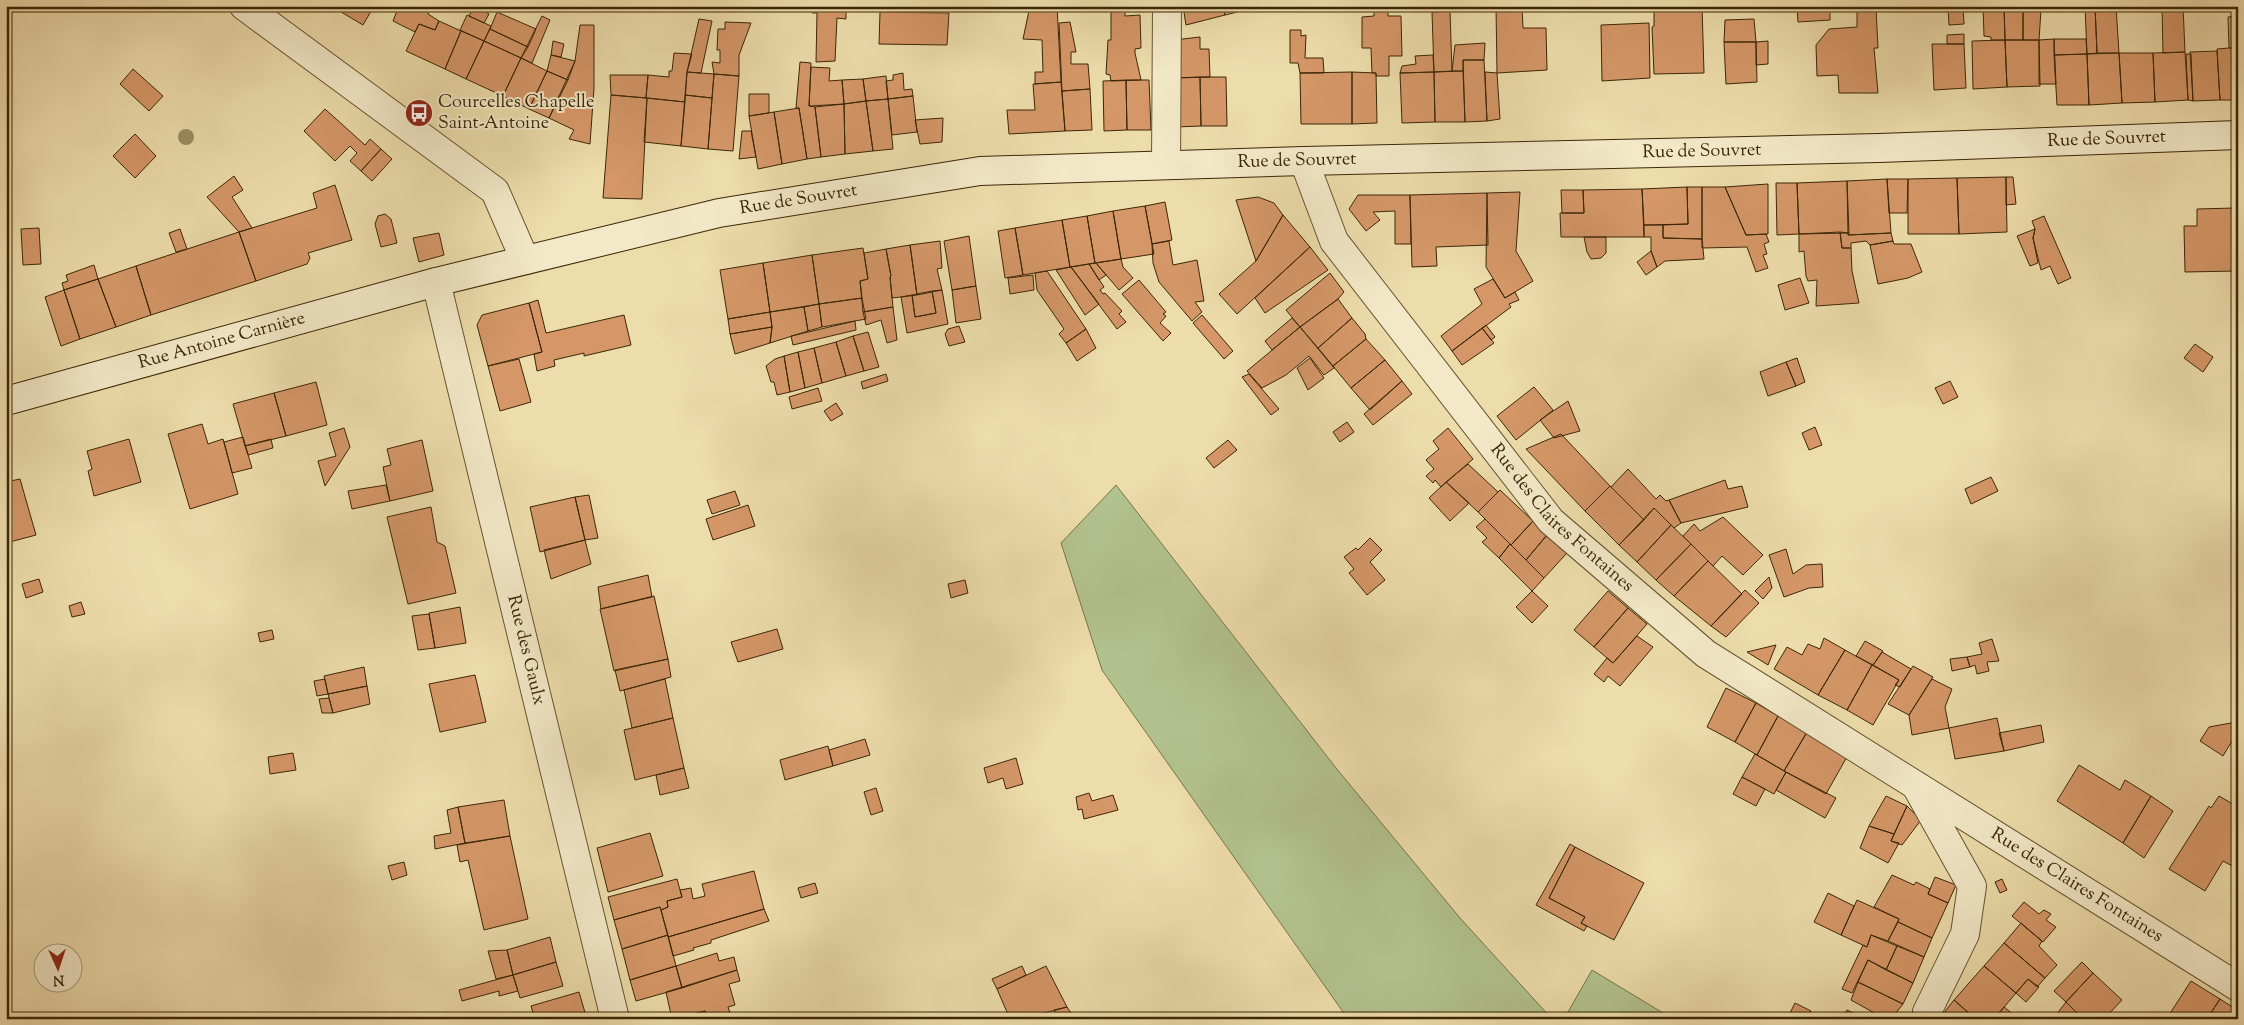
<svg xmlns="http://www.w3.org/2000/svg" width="2244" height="1025" font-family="'Sorts Mill Goudy',serif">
<rect width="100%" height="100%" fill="#edddab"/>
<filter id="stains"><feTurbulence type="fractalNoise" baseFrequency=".004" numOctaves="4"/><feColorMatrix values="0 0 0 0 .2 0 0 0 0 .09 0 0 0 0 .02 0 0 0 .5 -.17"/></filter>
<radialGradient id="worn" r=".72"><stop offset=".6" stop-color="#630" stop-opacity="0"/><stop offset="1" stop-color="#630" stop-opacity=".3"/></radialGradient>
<path fill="#b2c28e" stroke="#77744a" d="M1116,485L1336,768L1460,918L1552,1019H1348L1102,670L1061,543Z
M1592,970L1673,1019H1564Z"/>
<path fill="#d59768" stroke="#3c2607" d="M331,6H374L363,25Z
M399,6L430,8L428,14L439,21L435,30L419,24L415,32L393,21Z
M474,6L489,14L484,23L469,16Z
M812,6H846V19L837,18L835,61L816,62L817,13H812Z
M1030,6H1057L1061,82L1035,84V72H1043L1042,40L1023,39Z
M1111,6H1125V16L1140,15L1141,48L1135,49V53L1141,80L1111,81L1110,75L1106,74L1108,40H1111Z
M1183,6H1222L1225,15L1186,25Z
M1222,6H1249L1250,9L1225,15Z
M1374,6H1388V16H1401L1402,56H1389V76H1376V73H1372L1371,48H1362V17L1374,16Z
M1432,6H1458V8L1450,11L1432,12Z
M1496,6H1522L1523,28H1546L1547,70L1497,73Z
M1654,6H1702L1704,73L1654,74L1652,27L1654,26Z
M1797,6H1830V20L1798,22Z
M1983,6H2004L2005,40H1991V37L1984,36Z
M2004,6H2023V40H2005Z
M2085,6H2095L2097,53L2087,54Z
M2095,6H2116L2119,53H2097Z
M2162,6H2183L2185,52L2163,53Z
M1963,7L1964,24L1949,25L1948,8Z
M1876,8L1878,48H1874L1878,93H1839L1838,75L1817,76L1816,45L1829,29L1857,27V9Z
M2041,10L2039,40H2023V11Z
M1450,11L1452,71L1434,72L1432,12Z
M497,12L536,29L528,47L490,29Z
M880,12L949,13L947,45L879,44Z
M467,15L491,26L484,41L460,30Z
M542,16L550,20L532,63L521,58Z
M2238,16V48H2229L2228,17Z
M699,19L712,21L701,73L687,72Z
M1754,19L1756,42H1724L1725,20Z
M439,21L461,31L445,69L406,51L419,24L435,30Z
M725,22L751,23L739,55V76L714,74L712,62L720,63V50H717L718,29H725Z
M1070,22L1076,52H1071V64H1088L1090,89L1062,91L1059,23Z
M1649,23L1650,78L1602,81L1601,25Z
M580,25H594V88L590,144L569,139L574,130L549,118L575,61Z
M490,29L528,47L521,58L484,41Z
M1290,30H1301V36L1306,35L1305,58H1323L1324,73H1300L1298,63H1290Z
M461,31L484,41L466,79L445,69Z
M1964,34V44H1947V35Z
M1200,37V49H1209L1210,77L1175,78L1174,40Z
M2054,39L2056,84H2039V40Z
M2054,39H2086L2087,54L2054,55Z
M2005,40L2007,87L1973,89L1972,41Z
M2005,40H2039L2040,86L2007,87Z
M484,41L521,58L503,96L466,79Z
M553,41L564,44L561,57L551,55Z
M1768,41V64L1756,65V42Z
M1724,42H1756L1757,82L1726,84Z
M1485,43L1484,60H1463V71H1452L1455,45Z
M1932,44H1964L1966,88L1934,90Z
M2229,48H2238V100H2220L2217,49Z
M2217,51L2220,100L2193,101L2190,52Z
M2185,52L2188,100L2155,102L2153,53Z
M674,53L692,54L687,72L685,102L646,98L648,75L669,77V71H672Z
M2119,53L2122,103L2089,105L2087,54Z
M2119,53H2153L2155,102L2122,103Z
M2087,54L2089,105H2057L2054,55Z
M2186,54H2191L2193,101L2188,100Z
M551,55L575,61L568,80L547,71Z
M1433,55L1434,72L1400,73L1402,66L1416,64L1415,56Z
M521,58L547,71L529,109L503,96Z
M1463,60H1484L1487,121L1465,122Z
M800,62L811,63L809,106L815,107L821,157L807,159L799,108H796Z
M811,67L830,68L829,81L842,80L844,104L809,106Z
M133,69L163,96L149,111L120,84Z
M547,71L568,80L549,118L529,109Z
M1463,71L1465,122H1435L1434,72Z
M687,72L714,74L712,98L685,95Z
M1352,72L1376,73L1377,123L1352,124Z
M1352,72V124H1301L1300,73Z
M1434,72L1435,122L1402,123L1400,73Z
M1485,72L1497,73L1500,119L1487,121Z
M903,73L904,90L912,89L913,96L888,99L886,81L893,80V75Z
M714,74L739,76L733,151L708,149Z
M610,75H648L646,98L611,95Z
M886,76L888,99L866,101L863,79Z
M1200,77L1201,126L1175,127L1174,78Z
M1200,77H1226L1227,126H1201Z
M863,79L866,101L844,104L842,80Z
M1126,80L1127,130L1104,131L1103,81Z
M1126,80H1149L1151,130H1127Z
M1061,82L1065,131L1009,134L1007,110H1035L1033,84Z
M1090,89L1092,130L1065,131L1062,91Z
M749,94H769V113L749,116Z
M611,95L647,98L642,199L603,198Z
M685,95L712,98L708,149L681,146Z
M913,96L917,132L892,135L888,99Z
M647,98L685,102L681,146L644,142Z
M888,99L893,149L873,151L866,101Z
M866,101L873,151L845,154L844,104Z
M844,104L845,154L821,157L815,107Z
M799,108L807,159L782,164L774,112Z
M325,109L365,145L370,139L381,149L361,171L350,161L357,153L350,146L335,161L304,131Z
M774,112L782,164L758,169L749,116Z
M943,118L942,142L920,144L915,120Z
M742,131H751L756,157L739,159Z
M135,134L156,156L135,178L113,156Z
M381,149L392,159L372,181L361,171Z
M234,176L243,190L232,197L252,228L239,232L207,197Z
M2006,177L2007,232L1959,234L1957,178Z
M2006,177H2013L2016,204L2006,205Z
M1957,178L1959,234H1908V179Z
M1887,179L1891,233L1848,235L1847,181Z
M1887,179H1908L1907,213H1889Z
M1847,181L1849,233L1799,234L1797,183Z
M1776,183H1797L1799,234L1777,235Z
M1768,184V234L1746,235L1725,187Z
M335,185L352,240L308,253L310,258L307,264L256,281L239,232L317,208L313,193Z
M1687,187L1688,224L1644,225L1642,189Z
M1687,187H1702V239L1663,238V225L1688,224Z
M1702,187H1725L1746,235L1766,234L1769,242L1764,244L1767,254L1763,255L1768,268L1756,272L1747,247L1702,248Z
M1642,189L1644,237H1561L1560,213H1584L1583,190Z
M1561,190H1583L1584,213H1562Z
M1520,192L1516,251L1533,281L1505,298L1486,267L1487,193Z
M1487,193L1488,245L1436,247L1437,266L1412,267L1410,195Z
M1358,195H1410L1411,244H1395V211L1373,212L1380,220L1366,231L1349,209Z
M1258,197L1274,203L1283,215L1256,261L1236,200Z
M1165,202L1172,240L1152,244L1145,206Z
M1145,206L1154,254L1121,259L1113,211Z
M2235,208V225H2238V271L2185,272L2184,226H2197V209Z
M1113,211L1121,259L1095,263L1087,216Z
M385,214L391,219L397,243L381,247L375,224L378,216Z
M1283,215L1310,247L1237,314L1219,294L1256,261Z
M1087,216L1095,263L1070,267L1062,220Z
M2044,216L2071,278L2058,284L2050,266L2041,270L2033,238L2035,229L2032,221Z
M1062,220L1070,267L1023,275L1015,228Z
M1644,225H1663V238L1702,239L1704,259L1665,261L1657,267L1651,251V237H1644Z
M39,228L41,264L23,265L21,229Z
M1015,228L1023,275L1005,278L998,231Z
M180,229L187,249L176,252L169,233Z
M2035,229L2033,238L2038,263L2030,266L2017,236Z
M239,232L256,281L151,315L136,266Z
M1840,232L1842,248H1851L1852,271L1859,303L1816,306L1817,280L1808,281L1806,276L1804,251L1799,252V234Z
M1840,232L1849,233L1848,235L1891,233L1893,241L1870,245L1866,241L1851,243V248H1842Z
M439,233L444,255L419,262L413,238Z
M969,236L976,286L952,290L944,241Z
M1584,237H1606V253L1601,258L1591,259L1587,252Z
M940,241L942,268L937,269L942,290L917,295L910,245Z
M1169,241L1173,265L1197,260L1204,301L1195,302L1202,312L1192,321L1159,282L1153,263L1152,244Z
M1893,241L1894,244H1911L1922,272L1908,278L1878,284L1870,245Z
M910,245L917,295L892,298L890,277L891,276L886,249Z
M1310,247L1328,270L1265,313L1255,298Z
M863,248L868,279L860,281L862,298L819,304L812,255Z
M886,249L891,276L890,277L893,307L863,312L860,281L868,279L864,253Z
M1651,251L1657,267L1646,275L1637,262Z
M812,255L819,304L770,312L763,263Z
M1121,259L1123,267L1133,278L1119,290L1096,263Z
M763,263L770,312L728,319L720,270Z
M1096,263L1106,275L1099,280L1089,264Z
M1089,264L1104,287L1100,290L1103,294L1105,293L1122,311L1119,314L1126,322L1117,329L1071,267Z
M94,265L98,279L64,290L62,283L68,281L66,275Z
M136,266L151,315L116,327L98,279Z
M1071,267L1099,304L1085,315L1056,270Z
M1047,271L1086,329L1066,343L1059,334L1064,329L1037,290L1035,273Z
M1330,273L1344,292L1338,299L1300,327L1286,310Z
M1033,275L1034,290L1010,294L1008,278Z
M1800,278L1809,303L1785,310L1778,285Z
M98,279L116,327L80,339L64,290Z
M1493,279L1505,298L1515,292L1519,300L1509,304L1511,307L1452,351L1441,336L1482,304L1474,289Z
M1139,280L1166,312L1163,314L1166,316L1160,323L1171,333L1163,341L1122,294Z
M976,286L981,319L956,323L952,290Z
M64,290L80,339L61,346L45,297Z
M942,290L948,324L907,333L901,297L912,295L915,317L936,313L932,291Z
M932,291L936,313L915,317L912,295Z
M862,298L866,319L822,327L819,304Z
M1338,299L1352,318L1318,348L1300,327Z
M538,300L546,333L624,315L631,345L584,356V353L554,360L555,366L537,371L534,354L542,352L529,303Z
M529,303L542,352L488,366L477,325L482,315Z
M819,304L822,327L808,331L804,307Z
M804,307L808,331L770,343L772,327L770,312Z
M893,307L897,340L887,343L881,320L866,325L863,312Z
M770,312L772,327L730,334L728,319Z
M1202,315L1233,351L1224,359L1193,323Z
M1292,318L1300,327L1272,350L1265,341Z
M1352,318L1365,334L1366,339L1333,366L1318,348Z
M855,321L856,330L793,345L791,336Z
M1486,325L1495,337L1491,340L1482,328Z
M959,326L965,342L949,346L945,334L948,329Z
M772,327L770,343L735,354L730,334Z
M1300,327L1334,368L1324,375L1309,356L1286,375L1262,388L1247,371Z
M1482,328L1494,343L1462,365L1452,351Z
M1086,329L1096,348L1077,361L1066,343Z
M868,332L879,367L864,371L853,336Z
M853,336L864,371L846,376L836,342Z
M1366,339L1385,360L1351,388L1333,366Z
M836,342L846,376L822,383L814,348Z
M2195,344L2213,357L2203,372L2184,358Z
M814,348L822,383L805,388L798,352Z
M798,352L805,388L790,392L784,356Z
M784,356L790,392L777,395L774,382H771L766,366L775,359Z
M1310,358L1324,378L1308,390L1297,368Z
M1797,358L1805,382L1796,386L1786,362Z
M519,359L531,402L500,411L488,366Z
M1385,360L1402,381L1370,410L1351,388Z
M1786,362L1796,386L1768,396L1760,372Z
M886,374L888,381L863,389L861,382Z
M1249,374L1279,409L1271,415L1242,377Z
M1402,381L1412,394L1373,425L1364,414Z
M1950,381L1958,397L1943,404L1935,388Z
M316,382L327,425L286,436L274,393Z
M1534,387L1553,410L1516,440L1497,416Z
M818,388L822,401L792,409L789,397Z
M274,393L286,436L245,446L233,404Z
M1568,401L1580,431L1554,438L1540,420Z
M836,403L843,414L831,421L824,411Z
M1347,422L1354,432L1340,442L1333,432Z
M202,424L208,444L223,439L238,494L190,509L168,434Z
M1815,427L1822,445L1809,450L1802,433Z
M344,428L350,447L325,486L318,461L336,456L329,433Z
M1448,428L1473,459L1441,487L1435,480L1433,483L1426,476L1434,469L1426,460L1439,449L1433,441Z
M1561,434L1610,486L1585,511L1526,449Z
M243,437L252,468L232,473L224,442Z
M129,439L141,482L94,496L88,471L92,469L87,451Z
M271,439L273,448L248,455L245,446Z
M422,440L433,491L390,501L383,467L391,465L387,449Z
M1228,440L1237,450L1214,468L1206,458Z
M1468,464L1498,492L1478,512L1446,482Z
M1628,469L1656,499L1660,495L1666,501L1669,500L1681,523L1674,528L1654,508L1644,520L1611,487Z
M1991,477L1998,491L1971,504L1965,489Z
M20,479L36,535L6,543V482Z
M1725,480L1728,489L1742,486L1748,507L1681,523L1669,500Z
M1446,482L1469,503L1450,521L1429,498Z
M386,485L390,501L352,509L348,491Z
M1610,486L1644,520L1619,545L1585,511Z
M1500,490L1533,521L1511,545L1478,512Z
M735,491L740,505L712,514L707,500Z
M589,495L598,538L585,540L575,497Z
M575,497L585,540L540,552L530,507Z
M748,505L755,526L713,540L706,519Z
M431,507L437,542L445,546L456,593L408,604L387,517Z
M1654,508L1671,525L1637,562L1619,545Z
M1723,517L1763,555L1743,575L1722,556L1713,566L1683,536L1694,524L1700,531Z
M1485,519L1510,544L1499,558L1482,542L1487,538L1476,527Z
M1533,521L1547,535L1526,560L1511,545Z
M1671,525L1691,544L1656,580L1637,562Z
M1547,535L1567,553L1544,578L1526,560Z
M1370,538L1382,550L1370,562L1385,580L1367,595L1349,573L1354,569L1344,557L1356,548L1358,550Z
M585,540L591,564L551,579L544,550Z
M1510,544L1544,578L1532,591L1499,558Z
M1691,544L1708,561L1674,596L1656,580Z
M1786,549L1793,574L1806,565L1822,564L1823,587L1809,588L1784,597L1769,555Z
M1708,561L1742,594L1711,626L1674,596Z
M648,575L652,597L601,609L598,587Z
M1769,577L1772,588L1763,599L1755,591Z
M39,579L43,592L26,598L22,584Z
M965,580L968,593L951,598L948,584Z
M1745,590L1759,603L1726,637L1711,626Z
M1532,591L1548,606L1532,623L1516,607Z
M1608,591L1628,608L1594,647L1574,630Z
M654,596L668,659L614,671L600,609Z
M81,602L85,614L72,617L69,606Z
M460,607L466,643L435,648L429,613Z
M1628,608L1647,624L1613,663L1594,647Z
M429,614L435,648L418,650L412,616Z
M777,629L783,649L738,662L731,642Z
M272,630L274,639L260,642L258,633Z
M1637,636L1653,647L1620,686L1608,676L1604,682L1594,674L1607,658L1613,663Z
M1824,638L1845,650L1818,695L1774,669L1787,647L1802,655L1808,644L1820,649Z
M1992,639L1999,661L1987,662L1989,671L1977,674L1975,665L1970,667L1967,657L1982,654L1979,643Z
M1865,641L1883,651L1873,665L1856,656Z
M1776,645L1768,665L1747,652Z
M1845,650L1872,665L1847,710L1818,695Z
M1882,652L1911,669L1900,687L1895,685L1899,680L1873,665Z
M1967,657L1970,667L1952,671L1950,659Z
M668,659L671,677L620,691L615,670Z
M1872,665L1899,680L1873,725L1847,710Z
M1913,666L1933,677L1909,715L1888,704Z
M364,667L367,686L328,694L324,676Z
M475,675L486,722L440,732L429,684Z
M325,679L328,694L317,696L314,681Z
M665,679L673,718L632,728L624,690Z
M1932,679L1952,689L1945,707L1949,728L1912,735L1909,715Z
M367,686L370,704L333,713L328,694Z
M1726,688L1756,703L1735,742L1707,727Z
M329,698L333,713H322L319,699Z
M1756,703L1778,716L1757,755L1735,742Z
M1778,716L1807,732L1784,771L1757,755Z
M673,718L684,768L635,780L624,730Z
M1997,718L2004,751L1955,759L1949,728Z
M2231,723L2238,727V731L2223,756L2200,741L2209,727Z
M2041,725L2044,742L2004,751L1999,733Z
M1807,732L1848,755L1826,794L1784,771Z
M865,739L870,755L833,766L829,750Z
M828,746L833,766L785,780L780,760Z
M293,753L296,770L270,774L268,757Z
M1755,754L1786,772L1774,794L1742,777Z
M1016,758L1023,784L1006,789L1003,778L988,783L984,768Z
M2079,765L2120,790L2125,780L2151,796L2123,843L2057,801Z
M684,768L689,788L660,795L656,775Z
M1786,772L1836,798L1825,818L1776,790Z
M1742,777L1765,789L1756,806L1733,794Z
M876,788L883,811L871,815L864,792Z
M1089,793L1092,801L1113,795L1118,810L1084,819L1082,809L1078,810L1076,797Z
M1886,796L1907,806L1894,834L1869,826Z
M2151,796L2173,811L2144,858L2123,843Z
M2219,796L2238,807V865L2236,868L2223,861L2205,891L2169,869L2209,806L2211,808Z
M504,800L510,836L465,843L458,807Z
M1907,806L1921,820L1902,845L1891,841Z
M458,807L465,843L435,849L434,836L451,833L447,810Z
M1869,826L1894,834L1891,841L1899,843L1888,863L1860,848Z
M650,833L663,876L608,892L597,848Z
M510,836L528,919L484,930L468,860L460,862L457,845Z
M1570,844L1575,847L1549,898L1585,917L1581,923L1587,926L1584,931L1536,905Z
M1575,847L1644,883L1614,940L1581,923L1585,917L1549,898Z
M404,862L407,875L392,880L388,866Z
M754,871L764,909L668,937L661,910L668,907L667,901L682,897L680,890L691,888L693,899L705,896L702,884Z
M1892,875L1914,885L1916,882L1930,889L1928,894L1948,903L1932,938L1898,922L1899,919L1874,907Z
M1935,877L1956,885L1948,903L1928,894Z
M677,879L682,897L667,901L668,907L661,910L660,907L614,920L608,897Z
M2002,879L2007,890L2000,893L1995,882Z
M815,883L818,893L801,898L798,888Z
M1828,893L1854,906L1841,935L1814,922Z
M1857,900L1899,919L1888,941L1871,935L1867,947L1841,935Z
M2024,902L2039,914L2044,910L2051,914L2046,920L2056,927L2043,942L2012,916Z
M660,907L668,935L622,949L614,920Z
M764,909L769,921L711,940V943L693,948L694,950L673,956L668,937Z
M1898,922L1932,938L1924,957L1888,941Z
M2021,923L2042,941L2039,946L2057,965L2045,978L2004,943Z
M668,935L676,966L630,980L622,949Z
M1871,935L1897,946L1886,970L1868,960L1852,993L1842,989L1863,945L1867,947Z
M550,937L556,962L513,975L507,950Z
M2004,943L2045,978L2037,987L2028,979L2016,993L1984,966Z
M1897,946L1924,957L1913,983L1886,970Z
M507,950L513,975L496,979L488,951Z
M717,953L719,961L734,957L737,970L682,988L676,966Z
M1868,960L1913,983L1903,1004L1858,982Z
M556,962L563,986L520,998L513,975Z
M2082,962L2093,973L2066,1002L2054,991Z
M676,966L682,988L636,1001L630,980Z
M1022,966L1026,975L997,989L992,979Z
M1046,966L1067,1007L1022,1019H1010L997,989Z
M1984,966L2016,993L1994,1019H1975L1954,1000Z
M737,970L740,981L729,984L735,1005L728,1007L732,1019H708L705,1011L672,1019L666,992Z
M2093,973L2122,1000L2104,1019H2083L2066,1002Z
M513,975L518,991L499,996V991L462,1001L459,990Z
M2028,979L2039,987L2026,1002L2016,993Z
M2191,981L2220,999L2207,1019L2167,1018Z
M1858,982L1903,1004L1891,1019H1885L1851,1000Z
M579,992L586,1016L578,1019H535L531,1006Z
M2220,999L2234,1008L2227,1019H2207Z
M1954,1000L1970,1014L1966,1019H1949L1943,1014Z
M2066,1002L2083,1019H2061L2056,1015Z
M1795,1003L1811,1011L1807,1019H1787Z
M1067,1007L1075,1019H1057L1054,1010Z
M2004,1007L2014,1015L2011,1019H1994Z
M1847,1010L1861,1017L1860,1019H1843Z
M705,1011L708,1019H672Z"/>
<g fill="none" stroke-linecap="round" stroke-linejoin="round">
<defs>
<g id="minor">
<path d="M244,6L495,191L525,260"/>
<path id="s1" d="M1304,161L1334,241L1551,521L1706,654L2238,987"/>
<path d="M1166,165L1167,6"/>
<path id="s2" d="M436,282L615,1019"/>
<path d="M1916,786L1972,886L1965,934L1927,1012"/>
</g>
<g id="secondary">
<path id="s3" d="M6,401L436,282L719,213L980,171L1304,161L1879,148L2238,135"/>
</g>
</defs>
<use href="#minor" stroke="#685430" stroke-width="30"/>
<use href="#secondary" stroke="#3c2607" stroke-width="30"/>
<use href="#minor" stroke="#f3e9c8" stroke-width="28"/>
<use href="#secondary" stroke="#f3e9c8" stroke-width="28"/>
</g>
<circle fill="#9c8e64" cx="186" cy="137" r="8"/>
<defs>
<symbol id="bus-disc" viewBox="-11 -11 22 22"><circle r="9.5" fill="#8f2418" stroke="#f3e9c8"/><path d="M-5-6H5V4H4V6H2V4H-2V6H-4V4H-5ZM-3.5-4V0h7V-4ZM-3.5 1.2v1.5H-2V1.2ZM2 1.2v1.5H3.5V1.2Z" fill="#fff"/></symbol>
</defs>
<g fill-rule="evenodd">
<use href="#bus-disc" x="403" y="97" width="32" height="32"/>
</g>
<g text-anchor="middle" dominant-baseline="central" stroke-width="4" stroke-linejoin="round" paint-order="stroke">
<g font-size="18" fill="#3c2607" stroke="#f3e9c8" text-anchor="start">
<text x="438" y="103">Courcelles Chapelle<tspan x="438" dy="21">Saint-Antoine</tspan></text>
</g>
<g font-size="18" fill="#3c2607" stroke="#f3e9c8">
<text stroke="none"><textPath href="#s3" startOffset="2129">Rue de Souvret</textPath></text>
<text stroke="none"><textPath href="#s3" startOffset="1724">Rue de Souvret</textPath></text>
<text stroke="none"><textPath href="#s3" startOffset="1319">Rue de Souvret</textPath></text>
<text stroke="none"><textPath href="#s3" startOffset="818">Rue de Souvret</textPath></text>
<text stroke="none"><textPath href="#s3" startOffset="224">Rue Antoine Carnière</textPath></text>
<text stroke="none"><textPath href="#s1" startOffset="445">Rue des Claires Fontaines</textPath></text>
<text stroke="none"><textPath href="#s2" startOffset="379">Rue des Gaulx</textPath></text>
<text stroke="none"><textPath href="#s1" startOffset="1081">Rue des Claires Fontaines</textPath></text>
</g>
</g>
<rect width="2244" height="1025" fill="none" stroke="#edddab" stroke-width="25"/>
<rect x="8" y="8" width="2229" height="1010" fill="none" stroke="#3c2607" stroke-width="2.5"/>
<rect x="12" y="12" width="2219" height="1000" fill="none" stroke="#3c2607"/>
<g transform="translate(58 968) rotate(177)"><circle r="24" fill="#f3e9c8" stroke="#aa9b7b"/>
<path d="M0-4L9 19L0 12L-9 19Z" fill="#8f2418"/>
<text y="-8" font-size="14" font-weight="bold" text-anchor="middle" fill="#3c2607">N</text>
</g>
<rect width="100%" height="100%" filter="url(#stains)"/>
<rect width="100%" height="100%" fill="url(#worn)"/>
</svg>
